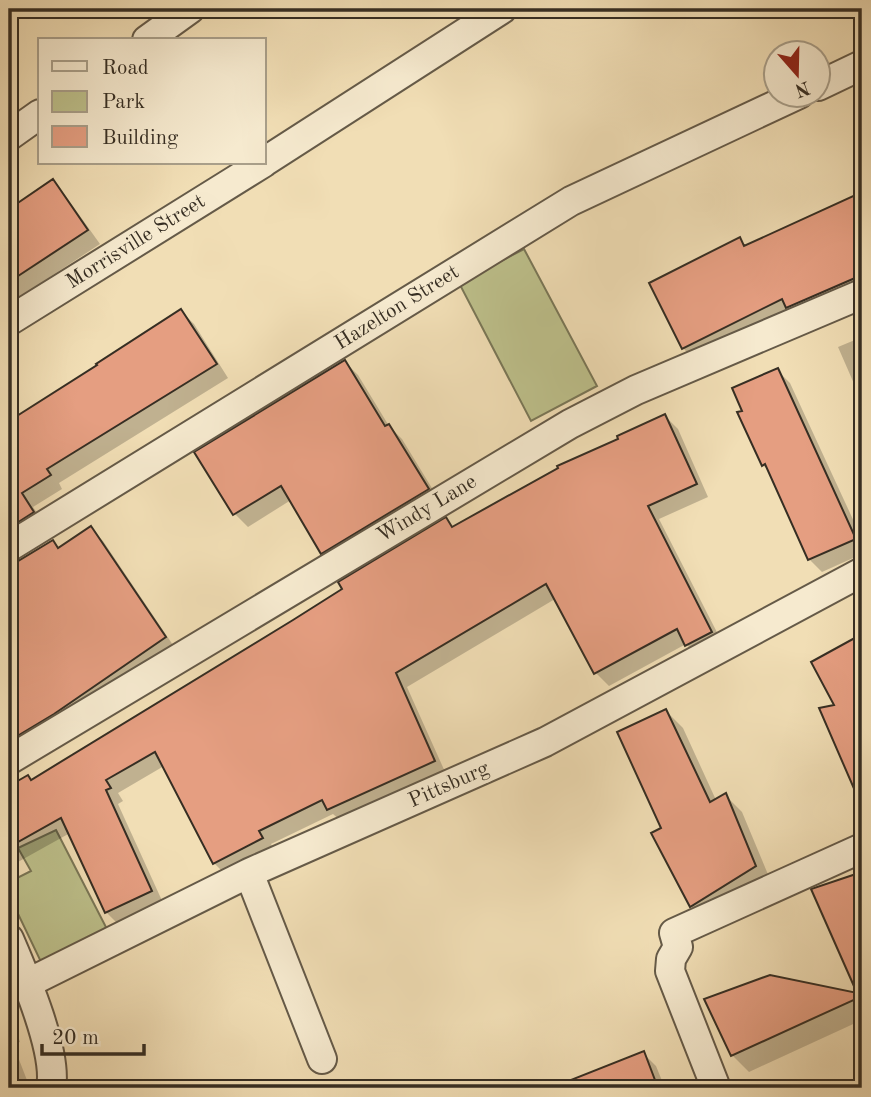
<svg xmlns="http://www.w3.org/2000/svg" width="871" height="1097" font-family="'Old Standard TT',serif">
<rect width="100%" height="100%" fill="#f1deb5"/>
<filter id="stains"><feTurbulence type="fractalNoise" baseFrequency=".00286" numOctaves="4"/><feColorMatrix values="0 0 0 0 .2 0 0 0 0 .09 0 0 0 0 .02 0 0 0 .5 -.17"/></filter>
<radialGradient id="worn" r=".72"><stop offset=".6" stop-color="#630" stop-opacity="0"/><stop offset="1" stop-color="#630" stop-opacity=".3"/></radialGradient>
<path fill="#bdc08b" stroke="#7a7757" stroke-width="2" d="M524,249L597,386L531,421L459,283Z
M56,830L109,933L42,964L9,895V882L31,871L18,848Z"/>
<path fill="#0003" d="M52,182L65,195L100,244L9,304V210Z
M862,194V293L696,361L683,348L739,239L747,247Z
M181,311L194,324L228,378L59,483L62,489L33,507L46,526L9,550V419L13,416L15,419Z
M862,337V402L838,347Z
M345,362L358,375L389,426L402,439L441,503L336,566L323,553L291,500L248,527L235,514Z
M777,370L790,383L862,539V554L822,572L809,559L770,472L763,465L745,412Z
M665,416L678,429L708,497L659,519L724,646L700,658L686,644L609,686L596,673L555,599L407,687L446,774L342,822L333,814L271,844L275,852L227,876L214,863L164,766L118,793L123,801L118,804L164,905L119,925L106,912L70,833L9,867V788L28,777L32,782L294,622L446,520L454,528Z
M90,528L103,541L177,651L25,752L9,733V565L52,542L59,549Z
M855,640L862,647V803L822,710L837,706Z
M666,711L683,728L716,800L725,795L742,812L772,884L708,923L692,906L653,834L664,828Z
M862,874V1020L749,1072L732,1055L860,995L814,890Z
M9,1010L20,1042L13,1044L30,1088H9Z
M643,1053L656,1066L665,1088H561L560,1086Z"/>
<path fill="#e59e81" stroke="#362e23" stroke-width="2" d="M53,179L88,230L9,282V209Z
M862,192V275L786,308L782,299L682,349L649,283L740,237L744,246Z
M181,309L217,364L47,469L51,475L22,493L34,512L9,528V421L97,365L96,364Z
M345,360L385,426L389,424L429,489L321,554L281,486L233,515L194,452Z
M778,368L856,539L808,560L765,464L762,466L737,412L742,411L732,388Z
M665,414L697,484L648,506L712,632L685,646L677,629L594,674L546,584L396,673L435,761L327,810L322,800L259,831L263,838L213,864L155,752L106,780L111,788L106,790L152,891L105,913L61,818L9,847V786L28,775L31,780L293,620L342,589L338,582L446,517L452,527L558,468L557,466L618,439L617,436Z
M91,526L166,637L54,714L9,741V564L18,561L53,540L58,548Z
M862,634V807L819,708L834,705L811,662Z
M666,709L710,802L726,793L756,866L690,907L651,833L661,828L617,732Z
M862,872V1003L860,997L731,1056L704,999L770,975L857,993L811,889Z
M644,1051L658,1088H554L553,1087Z"/>
<g fill="none" stroke-linecap="round" stroke-linejoin="round">
<defs>
<path id="street" d="M147,40L190,9
M818,86L862,65
M9,136L40,114
M264,162L502,9
M9,321L263,163
M9,547L571,201L799,94
M9,760L570,424L636,390L862,294
M249,873L322,1059
M9,939C24,974 58,1052 51,1088
M28,983L249,873L545,742L862,572
M716,1088L670,971L671,959L678,947L674,933L862,848"/>
</defs>
<use href="#street" stroke="#655a48" stroke-width="32"/>
<use href="#street" stroke="#f6eacf" stroke-width="28"/>
</g>
<g text-anchor="middle" dominant-baseline="central" stroke-width="6" stroke-linejoin="round" paint-order="stroke">
<g font-size="21" fill="#362e23" stroke="#f6eacf">
<text transform="translate(136 242) rotate(-32)">Morrisville Street</text>
<text transform="translate(397 308) rotate(-32)">Hazelton Street</text>
<text transform="translate(427 509) rotate(-31)">Windy Lane</text>
<text transform="translate(449 785) rotate(-24)">Pittsburg</text>
</g>
</g>
<rect width="871" height="1097" fill="none" stroke="#f1deb5" stroke-width="35"/>
<rect x="10" y="10" width="850" height="1076" fill="none" stroke="#362e23" stroke-width="3.5"/>
<rect x="18" y="18" width="836" height="1062" fill="none" stroke="#362e23" stroke-width="2"/>
<rect x="38" y="38" width="228" height="126" fill="#f6eacf" stroke="#a99f8a" stroke-width="2"/>
<rect x="52" y="61" width="35" height="10" fill="#f6eacf" stroke="#a99f8a" stroke-width="2"/>
<text x="102" y="74" font-size="21" fill="#362e23">Road</text>
<rect x="52" y="91" width="35" height="21" fill="#bdc08b" stroke="#a99f8a" stroke-width="2"/>
<text x="102" y="108" font-size="21" fill="#362e23">Park</text>
<rect x="52" y="126" width="35" height="21" fill="#e59e81" stroke="#a99f8a" stroke-width="2"/>
<text x="102" y="144" font-size="21" fill="#362e23">Building</text>
<g transform="translate(797 74) rotate(160)"><circle r="33" fill="#f6eacf" stroke="#a99f8a" stroke-width="2"/>
<path d="M0-5L12 26L0 18L-12 26Z" fill="#8f2418"/>
<text y="-10" font-size="19" font-weight="bold" text-anchor="middle" fill="#362e23">N</text>
</g>
<path d="M42 1044v10h102v-10" fill="none" stroke="#362e23" stroke-width="3.5"/>
<text x="52" y="1044" font-size="21" fill="#362e23" stroke="#f6eacf" stroke-width="5" paint-order="stroke">20 m</text>
<rect width="100%" height="100%" filter="url(#stains)"/>
<rect width="100%" height="100%" fill="url(#worn)"/>
</svg>
